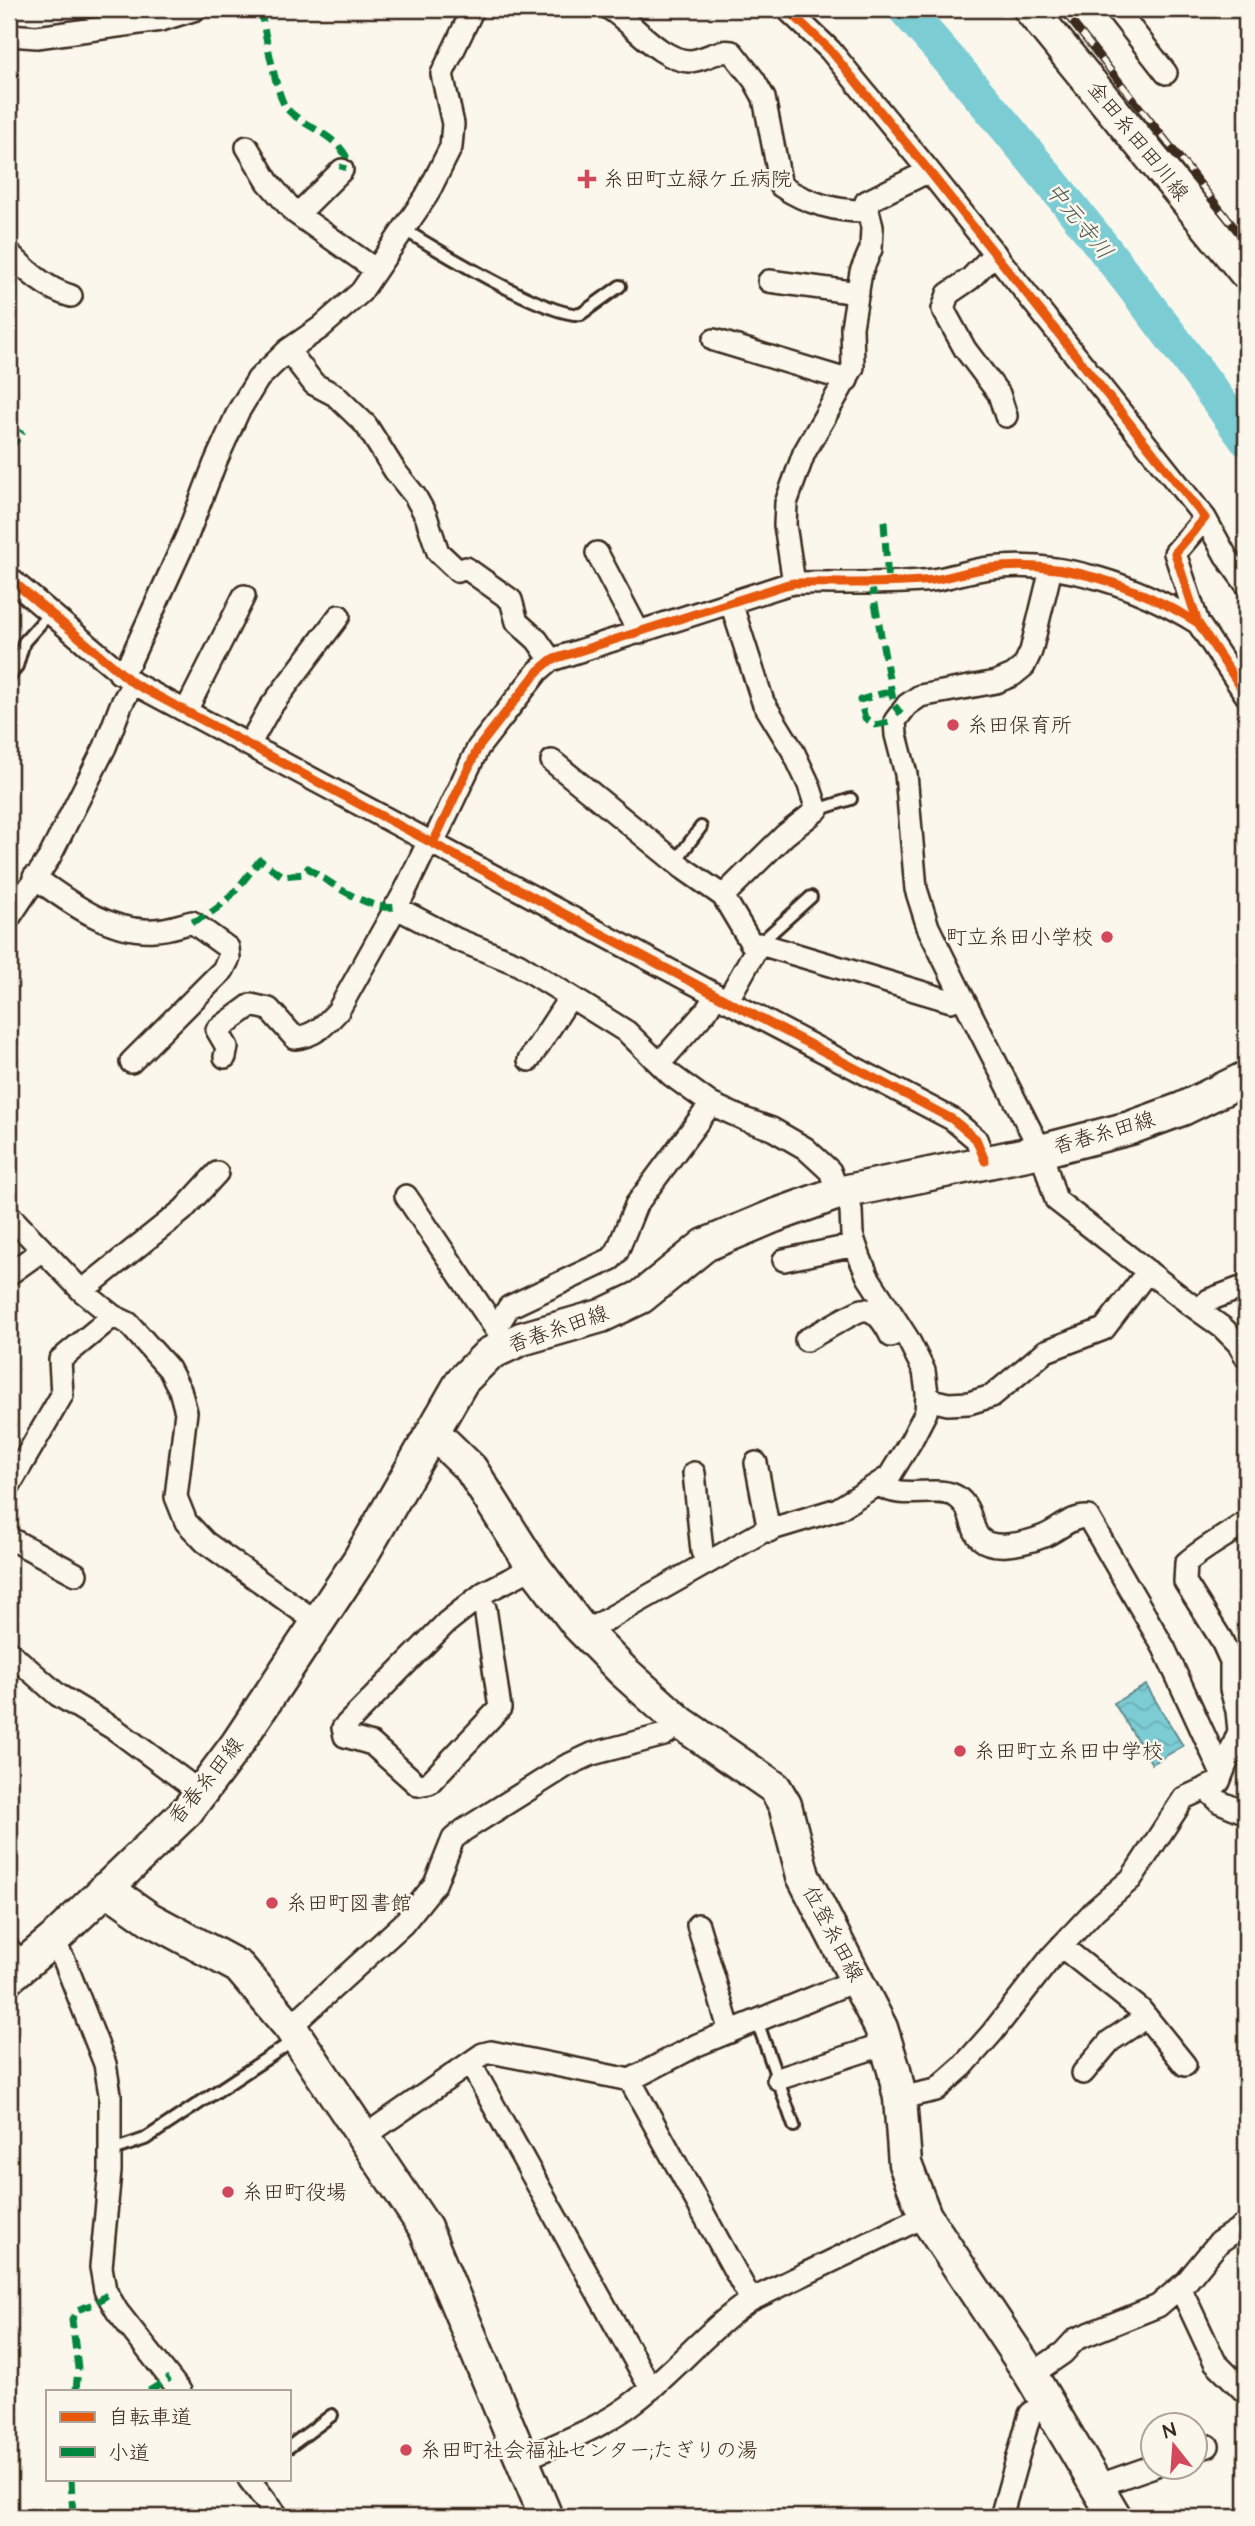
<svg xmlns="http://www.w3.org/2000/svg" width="1255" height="2526" font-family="'Architects Daughter','Klee One',sans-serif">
<defs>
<pattern id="water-waves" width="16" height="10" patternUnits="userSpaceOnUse" patternTransform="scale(1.75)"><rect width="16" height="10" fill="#7bccd4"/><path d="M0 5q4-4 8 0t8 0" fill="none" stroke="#6bafb6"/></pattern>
</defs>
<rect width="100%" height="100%" fill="#fbf7ec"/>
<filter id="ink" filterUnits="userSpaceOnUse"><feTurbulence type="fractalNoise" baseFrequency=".0143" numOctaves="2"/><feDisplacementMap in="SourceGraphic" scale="14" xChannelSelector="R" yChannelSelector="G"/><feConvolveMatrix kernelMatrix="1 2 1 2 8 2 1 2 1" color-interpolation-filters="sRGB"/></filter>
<g filter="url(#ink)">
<path fill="url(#water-waves)" stroke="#618b8b" stroke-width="2" d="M1146,1685L1183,1746L1152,1764L1114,1703Z"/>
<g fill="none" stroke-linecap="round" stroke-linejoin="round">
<path stroke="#7bccd4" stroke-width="35" d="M905,9C1026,146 1140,290 1246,439"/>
<defs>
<path id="lane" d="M403,229C434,248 551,319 581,314L620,286
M9,678L17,666L24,642L50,613
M817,810L851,799
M675,862L701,827
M759,944L811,897
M757,2021L794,2126
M110,2151L145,2139L296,2039
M289,2447L332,2415"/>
<path id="street" d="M610,9C634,24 660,60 689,61C704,61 717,49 732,52L754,80L764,98L781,186C806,203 838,212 868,211
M787,9L830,50L929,171L1205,518L1175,553L1198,623L1246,695
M1116,9L1166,73
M9,35L37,37L161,20L196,9
M247,147L268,182L294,212L376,270
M298,214L342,170
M9,253C27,271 46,289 71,296
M995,253L970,279L948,294L943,309L965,349L999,394L1006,416
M769,281L858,293
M714,340L847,380
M288,350L314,384L335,395L366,425L395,471L415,496L426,516L438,552L458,571L466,568L511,600L517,622L537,640L551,660
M1205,518L1227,558L1246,584
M597,553L639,633
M9,578L133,683L716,995L952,1119L976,1139L985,1161
M794,583L785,525L786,503L804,453L853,367L852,327L861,272L871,249L872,227L866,202L929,171
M119,673L130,661L187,536L215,463L238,412L258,379L288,350L320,328L361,292L427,195L451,147L453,124L442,74L473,9
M186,711L244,596
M249,745L269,709L339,616
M552,761L683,868L723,896L751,943L767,946L951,1001L962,996L1041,1151L1056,1200L1191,1305L1223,1328L1238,1343L1246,1357
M433,843L478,748L538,671L551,660L785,585L794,583C840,582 887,585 933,580C952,577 971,570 990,568C1062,559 1138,586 1198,623
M34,877C69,902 109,933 154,930C167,930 180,925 192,922L228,948L229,958L223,970L131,1062
M723,896L785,835L817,810L809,785L793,751L763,702L731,603
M395,907L456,939L518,964L627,1032L671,1075L711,1104L744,1119L772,1129L805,1148L830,1171L838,1193
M9,918L49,858L105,747L121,705L133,683
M962,996L928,927L916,889L906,774L896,735L895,721L907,705L920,696L996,682L1013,675L1024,666L1031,651L1051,569
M727,1001L759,944
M225,1057L227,1047L217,1030L251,1005L269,1009L295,1038C315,1036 325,1025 338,1011L404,893L429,841
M529,1060L570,997
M660,1063L706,1011L716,995
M406,1196L502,1338
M9,1215L82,1291L113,1316L128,1323L169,1369L180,1390L186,1412L176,1497L186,1522L205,1542L318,1623
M784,1260L855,1245
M9,1274L41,1251
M82,1291L183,1210L217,1173
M1198,1310L1209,1300L1246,1286
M496,1328L509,1307L611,1259L617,1252L636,1205L711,1104
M806,1340C816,1335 854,1312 862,1310C876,1308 886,1326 891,1336L892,1335
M927,1399L948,1404L969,1403L992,1396L1046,1351L1104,1329L1148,1271
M756,1463L769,1531
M694,1473L702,1551L707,1563
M878,1484C901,1502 938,1484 957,1497C981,1514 962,1548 1007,1545C1019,1544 1032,1541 1044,1536C1059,1530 1071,1516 1088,1517L1164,1648L1222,1774
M9,1486L62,1395L60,1360L113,1316
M9,1538L76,1574
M476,1599L485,1608L500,1708L429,1783L418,1785L372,1744L345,1736L343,1728L446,1623L485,1592L534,1567
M583,1630L599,1624L762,1532L838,1509L889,1477L911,1441L926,1412L927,1393L924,1371L908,1339L868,1277L860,1258L852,1235L851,1210L845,1192
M9,1652L58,1695L116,1730L201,1793
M1205,1788L1220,1802L1246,1813
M698,1925L730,2032
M53,1940L65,1962L105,2064L110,2094V2171L101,2267L105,2290L117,2311L180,2391
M1061,1946L1140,2009L1185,2065
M9,1949L22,1966
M290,2027L403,1924L435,1884L453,1839L464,1830L566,1766L592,1754L664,1735L681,1723
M470,2063L651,2389
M1083,2073L1110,2041L1146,2017
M778,2079L886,2044
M630,2080L751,2300
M900,2098L936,2090L962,2067L992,2033L1053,1955L1095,1910L1131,1879L1184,1798L1219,1782L1239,1731L1237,1711L1231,1689V1661L1221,1639L1185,1582L1186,1563C1204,1547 1227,1536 1246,1522
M362,2138L483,2054L491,2052L630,2080L697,2045L857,1980
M1179,2289L1186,2300L1215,2362L1246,2393
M1031,2375L1063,2353L1076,2339L1158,2306L1187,2281L1219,2242L1246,2224
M1196,2450L1208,2446
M522,2460C561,2442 604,2427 637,2400C677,2369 709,2328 751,2300L925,2216
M249,2479L278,2517
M1097,2486L1154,2466
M1001,2517L1030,2414L1047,2400"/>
<path id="secondary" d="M1030,9L1246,273
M434,1433L471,1469L530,1562L578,1625L623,1671L681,1723L775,1788L785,1805L803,1876L881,2028L894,2070L900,2098L905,2164L925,2216L1031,2375L1115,2517
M106,1888L150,1919L239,1967L290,2027L425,2228L546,2517
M9,1977L53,1940L187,1811L237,1744L359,1560L462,1381L489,1354L521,1339L601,1316L641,1297L705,1245L774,1216L838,1193L1041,1151L1130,1128L1182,1109L1246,1078"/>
</defs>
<use href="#lane" stroke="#3b2a1e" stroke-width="16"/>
<use href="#street" stroke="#3b2a1e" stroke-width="26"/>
<use href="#secondary" stroke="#3b2a1e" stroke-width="37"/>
<use href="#lane" stroke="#fbf7ec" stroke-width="10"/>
<use href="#street" stroke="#fbf7ec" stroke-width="21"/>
<use href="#secondary" stroke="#fbf7ec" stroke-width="32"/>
<defs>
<path id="rail" d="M1062,9L1246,242"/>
</defs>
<use href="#rail" stroke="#3b2a1e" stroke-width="8"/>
<use href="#rail" stroke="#fbf7ec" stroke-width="5" stroke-dasharray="16" stroke-linecap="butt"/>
<path stroke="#00873e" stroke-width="7" stroke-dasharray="14 7" stroke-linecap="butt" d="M260,9C265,29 276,97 287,109C304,127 333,133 346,156L342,170
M9,450L23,431
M884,521L888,583
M871,582L894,705L901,714
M891,691L860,700L865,718L875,725L895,721
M192,922C223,911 240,885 260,860L282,876L303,874L308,868C329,882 369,911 395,907
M76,2391L78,2368L72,2320L77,2310L94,2304L107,2295
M149,2391L170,2378
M71,2479L73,2517"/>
<defs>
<path id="cycleway" d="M787,9L830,50L929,171L1205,518L1175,553L1198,623L1246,695
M9,578L133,683L716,995L952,1119L976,1139L985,1161
M433,843L478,748L538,671L551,660L785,585L794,583C840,582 887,585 933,580C952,577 971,570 990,568C1062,559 1138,586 1198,623"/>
</defs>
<use href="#cycleway" stroke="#fbf7ec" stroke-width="13"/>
<use href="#cycleway" stroke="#e8590c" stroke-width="9"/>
</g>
</g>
<g fill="#d1495b" stroke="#fbf7ec" stroke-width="2.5">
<path d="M583.5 168.5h7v7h7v7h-7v7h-7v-7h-7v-7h7z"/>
<circle cx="953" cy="725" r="7"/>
<circle cx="1107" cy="937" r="7"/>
<circle cx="960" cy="1751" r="7"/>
<circle cx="272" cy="1903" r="7"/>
<circle cx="228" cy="2192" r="7"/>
<circle cx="406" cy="2450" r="7"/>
</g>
<g text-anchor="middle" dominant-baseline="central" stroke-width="5" stroke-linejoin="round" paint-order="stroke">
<g font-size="21" fill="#3b2a1e" stroke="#fbf7ec">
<text transform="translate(1138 141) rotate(51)">金田糸田田川線</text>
<text transform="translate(1104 1133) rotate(-16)">香春糸田線</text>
<text transform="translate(558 1329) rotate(-19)">香春糸田線</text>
<text transform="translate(206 1781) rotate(-51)">香春糸田線</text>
<text transform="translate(833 1934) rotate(62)">位登糸田線</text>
</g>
<g font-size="21" fill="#3b2a1e" stroke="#fbf7ec" text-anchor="start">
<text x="603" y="179">糸田町立緑ケ丘病院</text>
<text x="967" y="725">糸田保育所</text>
<text x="1093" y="937" text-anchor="end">町立糸田小学校</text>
<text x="974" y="1751">糸田町立糸田中学校</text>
<text x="286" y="1903">糸田町図書館</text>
<text x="242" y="2192">糸田町役場</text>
<text x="420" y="2450">糸田町社会福祉センター;たぎりの湯</text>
</g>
<g font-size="23" font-style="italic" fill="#4e5b55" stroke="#fbf7ec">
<text transform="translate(1079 221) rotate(51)">中元寺川</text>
</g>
</g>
<rect width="1255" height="2526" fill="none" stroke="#fbf7ec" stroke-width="35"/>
<rect x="18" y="18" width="1220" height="2491" fill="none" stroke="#3b2a1e" stroke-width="2.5" filter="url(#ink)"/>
<rect x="46" y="2390" width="245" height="91" fill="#fbf7ec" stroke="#aea59a" stroke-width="2"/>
<rect x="60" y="2412" width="35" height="10" fill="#e8590c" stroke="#aea59a" stroke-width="2"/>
<text x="108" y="2424" font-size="21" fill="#3b2a1e">自転車道</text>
<rect x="60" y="2447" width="35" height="10" fill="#00873e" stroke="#aea59a" stroke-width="2"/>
<text x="108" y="2460" font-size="21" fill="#3b2a1e">小道</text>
<g transform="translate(1174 2446) rotate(343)"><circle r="33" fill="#fbf7ec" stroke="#aea59a" stroke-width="2"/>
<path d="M0-5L12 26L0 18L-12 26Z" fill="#d1495b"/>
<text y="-10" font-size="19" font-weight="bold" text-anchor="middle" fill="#3b2a1e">N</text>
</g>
</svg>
